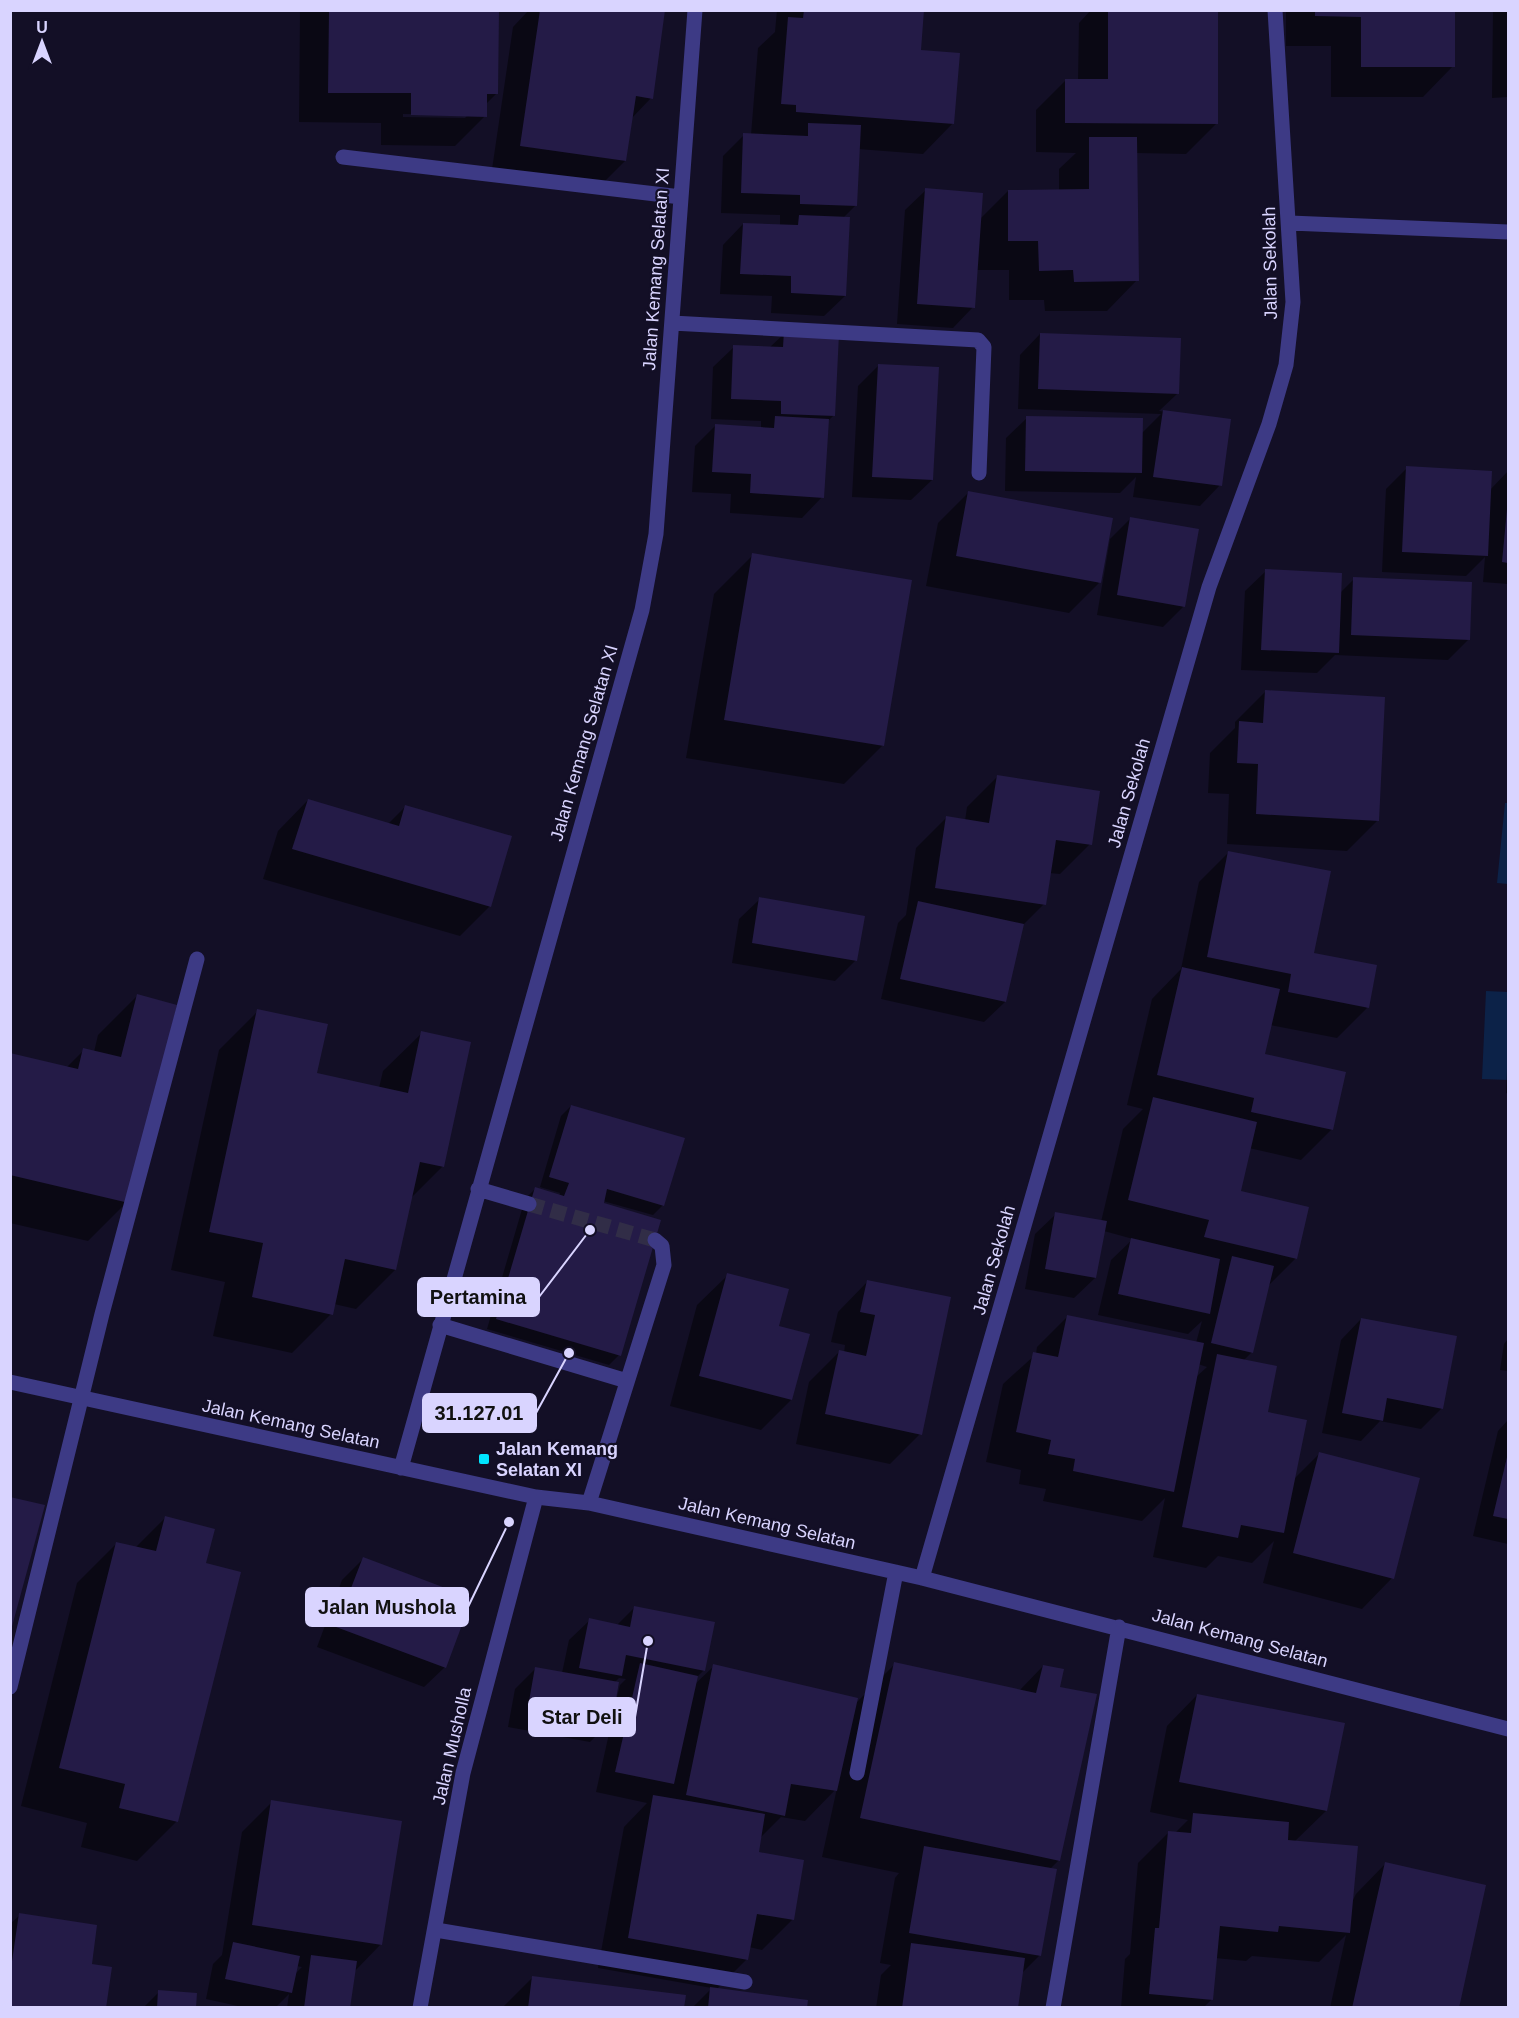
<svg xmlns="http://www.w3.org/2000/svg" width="1519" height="2018" font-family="Helvetica,sans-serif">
<rect width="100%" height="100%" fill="#130f26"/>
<path fill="#0c2248" d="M1505,803H1508V884L1497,883Z
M1486,991L1508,992V1080L1482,1079Z"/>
<path fill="#0007" fill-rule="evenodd" d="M300,10H498L497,93L485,105V116L455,146L381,145V123L299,122ZM403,114L468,115L465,118L403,117Z
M529,10H664L651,98L631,119L625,161L595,191L491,176L513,27Z
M777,10H922L919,51L953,123L923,154L858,149L856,205L843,218L845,296L824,316L771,313L772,296L720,294L723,245L743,224L780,226V215L721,213L723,156L744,135H751L758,48L775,32Z
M1091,10H1217V123L1186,154L1136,153L1137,280L1107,311H1045L1044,300H1009V270H976L973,307L953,328L897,324L905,210L926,190L979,220L1008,191H1059V169L1076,153L1036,152V110L1066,80H1078L1079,23Z
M1286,10H1454L1453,66L1423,97H1331V46H1286Z
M1493,10H1508V97L1492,98Z
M785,333L834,415L827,422L822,497L802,518L730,513L731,494L692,492L695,446L715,426L761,428V421L711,419L713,367L734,347L769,348Z
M1040,334L1177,394L1159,411L1229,420L1220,485L1200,506L1133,497L1136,477L1120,493L1005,491L1006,438L1027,418L1141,434L1161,414L1018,409L1020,355Z
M878,366L932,480L911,500L852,497L858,386Z
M1407,468L1490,490L1508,471V584L1483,582L1485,557L1466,576L1382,572L1386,489Z
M968,493L1099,583L1069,613L926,586L938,523Z
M1131,518L1183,607L1163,627L1097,615L1110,539Z
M753,555L883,745L844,784L686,758L714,594Z
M1266,571L1340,593L1354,579L1468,640L1448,660L1335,655L1317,673L1241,670L1245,591Z
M1266,691L1377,821L1347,851L1227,844L1229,794L1208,793L1210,753L1235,728V722Z
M997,777L1090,844L1060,874L1049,873L1044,904L1022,926L1005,1002L984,1022L881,999L898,923L906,915L916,848L946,818L965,821L967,807Z
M308,800L388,824L405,807L490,906L460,936L263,879L278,831Z
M1229,852L1312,954L1367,1008L1337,1038L1270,1025L1263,1055L1332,1129L1301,1160L1249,1148L1239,1192L1296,1258L1268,1286L1252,1352L1243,1361L1293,1480L1319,1454L1392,1578L1362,1609L1263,1583L1274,1541L1252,1563L1218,1556L1206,1568L1153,1557L1165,1498L1142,1521L1043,1501L1046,1489L1019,1484L1021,1470L986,1462L1003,1384L1036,1354L1037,1347L1067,1317L1196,1343L1202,1321L1188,1334L1098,1315L1111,1260L1133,1239L1104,1231L1095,1278L1074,1298L1025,1289L1035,1234L1056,1214L1101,1222L1123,1129L1143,1109L1127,1105L1152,999L1181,969L1199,882ZM1198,1364L1207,1367L1195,1378Z
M760,899L856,960L835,981L732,963L739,919Z
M137,996L127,1202L88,1241L10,1223V1054L66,1068L84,1050L94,1052L98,1035Z
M258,1011L316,1074L379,1088L383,1071L422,1033L443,1166L410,1199L395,1270L356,1309L334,1304L331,1314L292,1353L213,1336L225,1282L171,1270L219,1050Z
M1508,1044V1094L1506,1093Z
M571,1106L663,1205L653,1215L603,1201L619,1355L609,1365L487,1329L525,1199L535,1189L559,1196L560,1193L540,1187L561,1116Z
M728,1275L777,1327L791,1400L761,1430L670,1406L697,1305Z
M868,1281L920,1434L890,1464L796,1444L809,1382L839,1352L844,1353L845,1345L831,1342L838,1312Z
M1361,1319L1442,1408L1421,1429L1380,1421L1361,1441L1322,1433L1341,1340Z
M1508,1339V1371L1500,1370L1504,1344Z
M1508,1420V1544L1473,1536L1498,1431Z
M165,1518L204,1564L239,1573L176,1822L137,1861L81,1847L87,1823L21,1806L77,1583L116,1544L135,1548Z
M363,1559L445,1667L424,1687L317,1647L342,1580Z
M634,1608L704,1670L696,1678L694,1685L714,1666L855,1704L895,1664L1019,1691L1043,1666L1059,1688V1860L1050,1869L1040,1955L1021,1974L1016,2008H876L881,1975L891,1965L880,1963L895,1878L899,1873L822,1857L837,1788L805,1821L781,1817L759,1839L757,1853L792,1920L762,1950L749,1947L747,1959L716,1990L806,2008H692L712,1988L598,1968L624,1827L647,1803L596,1792L612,1720L590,1742L508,1727L515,1689L536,1668L562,1673L569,1640L590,1620L617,1625ZM619,1678L626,1679L620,1685L617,1697H615L614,1683Z
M1197,1695L1326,1811L1294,1842L1352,1902L1356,1894L1386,1863L1457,2008H1330L1346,1935L1319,1962L1252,1956L1246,1961L1215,1958L1212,1999L1203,2008H1121L1125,1959L1130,1954L1138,1863L1168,1833H1175L1188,1820L1150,1812L1167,1726Z
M272,1802L381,1944L354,1972L348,2008H287L289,1994L275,2008H247L206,1999L213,1964L222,1955L242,1832ZM296,1966L302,1967L295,1974Z
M20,1915L90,1965L10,2008V1924Z
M533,1977L682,2008H502Z
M159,1992L194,2008H143Z"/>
<path fill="#241b47" d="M329,10H499L498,94H487V117L411,115V93H328Z
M540,10H665L653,99L636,96L626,161L520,146Z
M804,10H924L921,50L960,53L954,124L796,112V105L781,104L788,17L803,18Z
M1108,10H1218V124L1065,123V79H1108Z
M1315,10H1455V67H1361V17L1315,16Z
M808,123L861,125L857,206L800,204V195L741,193L743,133L808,136Z
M1089,137H1137L1139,281L1074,282L1073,270L1039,271L1038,241H1008V190L1089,189Z
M925,188L983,193L975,308L917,304Z
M799,215L850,217L846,296L791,293V276L740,274L743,223L798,225Z
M784,331L839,334L835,416L781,414V401L731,399L733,345L783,347Z
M1040,333L1181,338L1179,394L1038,389Z
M878,364L939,367L933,480L872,477Z
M1163,410L1231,419L1222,486L1153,477Z
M775,416L829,419L824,498L750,493L751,474L712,472L715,424L774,428Z
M1026,416L1143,418L1142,473L1025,471Z
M1406,466L1492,471L1488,556L1402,552Z
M968,491L1113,518L1101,583L956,556Z
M1507,509H1508V563L1502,562Z
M1130,517L1199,529L1185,607L1117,595Z
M752,553L912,580L884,746L724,720Z
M1265,569L1342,573L1339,653L1261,650Z
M1353,577L1472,582L1470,640L1351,635Z
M1265,690L1385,697L1379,821L1256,814L1258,764L1237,763L1239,721L1263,723Z
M997,775L1100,791L1092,845L1056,840L1046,905L935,888L946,816L989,823Z
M308,799L399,826L405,805L512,836L491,907L292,849Z
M1228,851L1331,871L1314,953L1377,965L1369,1008L1288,992L1291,974L1207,957Z
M759,897L865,916L857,961L752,943Z
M918,901L1024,924L1006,1002L900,979Z
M1182,967L1280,989L1265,1054L1346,1072L1333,1130L1251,1112L1254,1098L1157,1075Z
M137,994L177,1005L129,1203L10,1175V1053L78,1069L83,1048L121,1057Z
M257,1009L328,1024L317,1073L408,1093L421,1031L471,1042L444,1167L420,1162L396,1270L345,1259L333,1315L252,1297L263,1243L209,1232Z
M1153,1097L1257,1122L1241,1191L1309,1207L1297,1259L1204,1237L1209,1220L1128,1200Z
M571,1105L685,1138L664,1206L607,1189L604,1203L661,1220L621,1356L496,1319L535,1187L564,1196L569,1183L549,1177Z
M1055,1212L1107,1221L1096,1278L1045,1269Z
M1131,1238L1220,1259L1210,1314L1118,1294Z
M1232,1256L1274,1266L1253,1353L1211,1343Z
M727,1273L789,1289L779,1326L810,1334L792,1400L699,1376Z
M867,1280L951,1297L922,1435L825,1414L839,1350L866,1356L875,1315L860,1312Z
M1067,1315L1204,1343L1174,1492L1073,1471L1075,1459L1048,1454L1051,1440L1016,1432L1033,1352L1058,1357Z
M1361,1318L1457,1336L1443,1409L1387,1398L1383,1421L1342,1413Z
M1217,1354L1277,1366L1268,1412L1307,1420L1284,1533L1241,1525L1238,1538L1182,1527Z
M1319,1452L1420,1478L1394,1579L1293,1553Z
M1508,1453V1519L1493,1516Z
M10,1497L45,1505L11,1630H10Z
M165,1516L215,1529L206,1563L241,1572L178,1822L119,1808L125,1784L59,1768L116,1542L156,1551Z
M363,1557L472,1598L446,1668L336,1627Z
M634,1606L715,1622L705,1671L626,1655L622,1676L579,1668L589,1618L630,1627Z
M894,1662L1036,1693L1043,1665L1064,1669L1060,1687L1097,1694L1060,1861L860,1818Z
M640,1663L698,1676L674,1784L615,1772Z
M713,1664L858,1698L837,1791L791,1784L785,1816L686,1795Z
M535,1667L619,1682L612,1722L528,1707Z
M1197,1694L1345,1723L1327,1811L1179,1782Z
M653,1795L765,1814L759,1852L804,1860L794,1920L757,1914L748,1960L628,1938Z
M271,1800L402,1821L382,1945L252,1925Z
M1193,1813L1289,1822L1288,1840L1358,1846L1350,1933L1279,1926L1278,1932L1220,1926L1213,2000L1149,1994L1155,1928H1159L1168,1831L1191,1833Z
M924,1846L1057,1869L1041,1956L909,1933Z
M1385,1862L1486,1885L1459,2008H1352Z
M19,1913L97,1925L92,1964L112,1967L106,2008H10V1975Z
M233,1942L300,1956L292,1993L225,1979Z
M911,1943L1025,1958L1018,2008H902Z
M311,1955L357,1961L350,2008H304Z
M532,1976L686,1995L684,2008H528Z
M710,1987L808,2000L807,2008H708Z
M158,1990L197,1993L196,2008H157Z"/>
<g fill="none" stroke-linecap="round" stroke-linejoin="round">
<path stroke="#312d47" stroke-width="15" stroke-dasharray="15 8" stroke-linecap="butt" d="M529,1204L655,1240"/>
<path stroke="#3d3a85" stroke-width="15" d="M343,157L681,197
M1290,223L1508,232
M672,323L978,340L984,347L979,473
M478,1189L529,1204
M440,1325L627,1381
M10,1382L536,1497L589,1503L922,1578L1508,1729
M401,1468L642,610L656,534L695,10
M589,1503L664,1265L662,1246L655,1240
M922,1578L1209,587L1269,424L1286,365L1293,302L1275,10
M10,1687L102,1314L197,959
M857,1773L896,1572
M436,1930L745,1982
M420,2008L463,1773L536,1497
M1053,2008L1119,1627"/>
</g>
<rect fill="#00e5ff" stroke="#130f26" stroke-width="2" x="478" y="1453" width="12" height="12" rx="3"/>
<g text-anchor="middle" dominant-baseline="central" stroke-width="4.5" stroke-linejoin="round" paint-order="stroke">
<g font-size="18" fill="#d9d4ff" stroke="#130f26">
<text transform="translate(1270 263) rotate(-91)">Jalan Sekolah</text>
<text transform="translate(656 269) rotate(-86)">Jalan Kemang Selatan XI</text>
<text transform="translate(584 743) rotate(-74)">Jalan Kemang Selatan XI</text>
<text transform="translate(1129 793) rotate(-74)">Jalan Sekolah</text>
<text transform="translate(994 1260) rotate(-74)">Jalan Sekolah</text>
<text transform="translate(291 1424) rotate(12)">Jalan Kemang Selatan</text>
<text transform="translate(767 1523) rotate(13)">Jalan Kemang Selatan</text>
<text transform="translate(1240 1638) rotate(15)">Jalan Kemang Selatan</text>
<text transform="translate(452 1746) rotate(-77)">Jalan Musholla</text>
</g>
<g font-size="18" font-weight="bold" fill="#d9d4ff" stroke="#130f26" text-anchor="start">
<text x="496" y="1449">Jalan Kemang<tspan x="496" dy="21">Selatan XI</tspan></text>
</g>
</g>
<path fill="none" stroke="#d9d4ff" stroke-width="2" d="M590 1230L539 1297M569 1353L536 1413M509 1522L468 1607M648 1641L635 1717"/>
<g fill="#d9d4ff" stroke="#130f26" stroke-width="2">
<circle cx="590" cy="1230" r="6"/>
<circle cx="569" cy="1353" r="6"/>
<circle cx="509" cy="1522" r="6"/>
<circle cx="648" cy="1641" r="6"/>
</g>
<g fill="#d9d4ff" stroke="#d9d4ff" stroke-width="2">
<rect x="418" y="1278" width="121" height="38" rx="6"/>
<rect x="423" y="1394" width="113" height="38" rx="6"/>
<rect x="306" y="1588" width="162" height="38" rx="6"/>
<rect x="529" y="1698" width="106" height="38" rx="6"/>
</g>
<g font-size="20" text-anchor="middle" font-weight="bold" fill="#111">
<text x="478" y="1304">Pertamina</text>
<text x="479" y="1420">31.127.01</text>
<text x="387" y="1614">Jalan Mushola</text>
<text x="582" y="1724">Star Deli</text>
</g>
<rect width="1519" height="2018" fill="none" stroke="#d9d4ff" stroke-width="24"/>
<g transform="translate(42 42)" stroke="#130f26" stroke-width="4.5" paint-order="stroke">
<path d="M0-4.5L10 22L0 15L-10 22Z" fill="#d9d4ff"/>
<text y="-9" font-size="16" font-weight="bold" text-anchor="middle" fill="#d9d4ff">U</text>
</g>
</svg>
